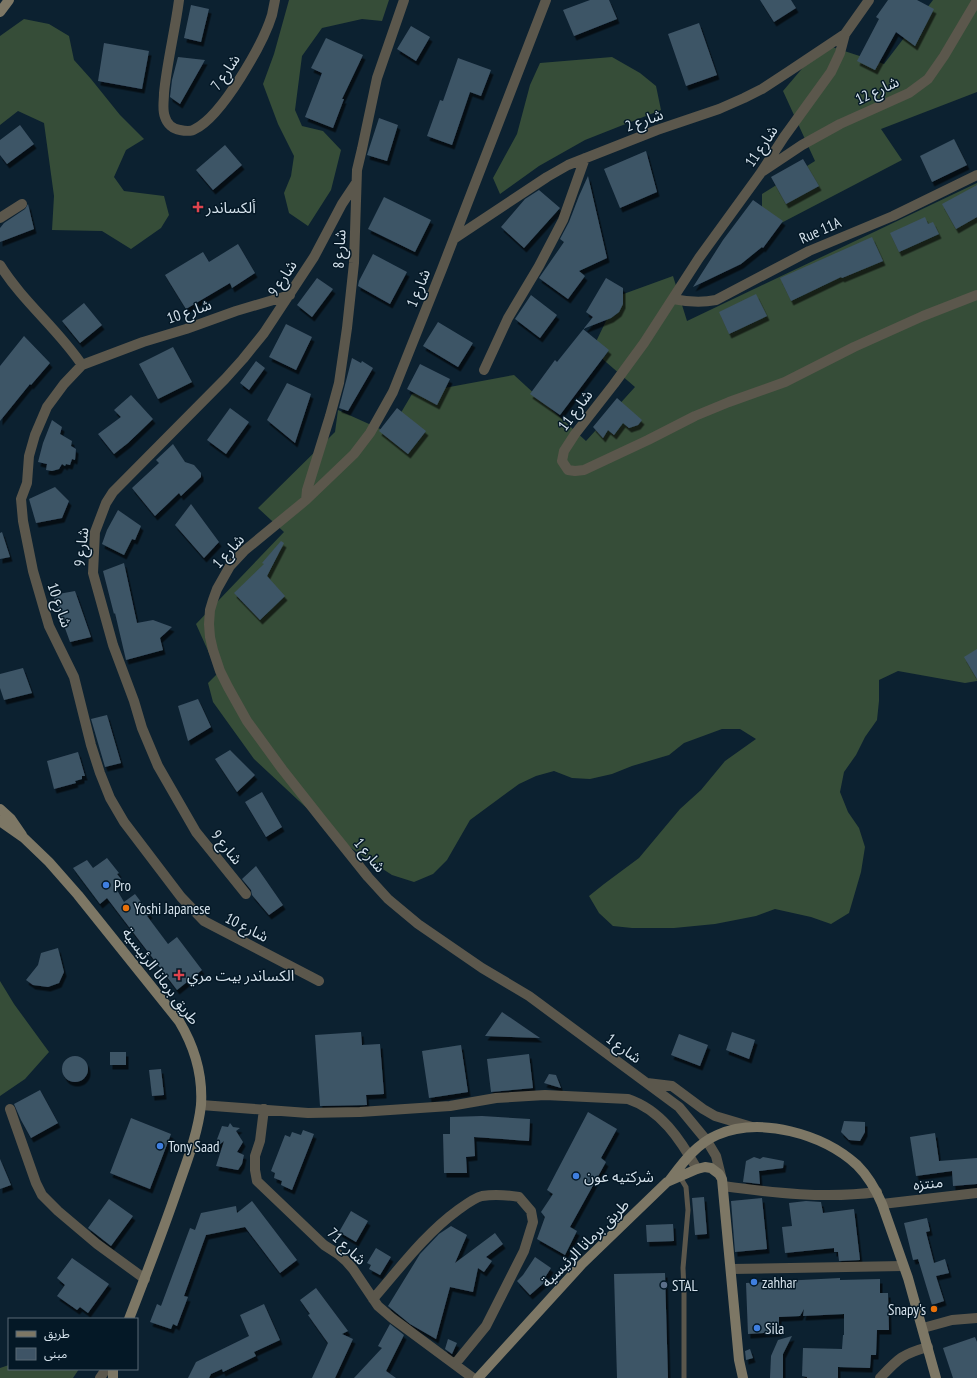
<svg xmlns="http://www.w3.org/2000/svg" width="977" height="1378" font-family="'PT Sans Narrow','Noto Sans Arabic',sans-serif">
<defs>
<filter id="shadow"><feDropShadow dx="2.5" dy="4.5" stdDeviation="0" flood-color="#0009"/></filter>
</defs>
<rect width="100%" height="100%" fill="#0c2130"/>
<path fill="#364d38" d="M289,0H389L382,21L362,19L322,28L302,56L295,110L302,126L323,131L341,150L331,190L308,226L289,213L284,193L291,176L294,156L278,124L263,84L274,54Z
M933,0H977V92L881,129L902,160L762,233V194L815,161L783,91L823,44L884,64Z
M24,19L49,24L69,36L74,60L91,79L120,115L144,139L126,150L114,177L124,191L164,196L169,215L161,228L131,249L102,231L52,230L54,196L44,123L18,111L0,125V36Z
M612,57L640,73L656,86L661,110L585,140L539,166L500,194L493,178L517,134L530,85L540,63Z
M977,183V681L965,683L898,671L879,680V701L877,720L865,737L856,755L844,772L840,792L848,812L859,828L865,847L861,872L849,913L831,924L811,917L775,909L756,916L715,924L674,928H632L613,926L599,913L589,896L604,884L639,858L680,809L701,790L725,761L756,739L740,729H722L684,743L669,755L632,766L612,774L590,779L572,778L554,771L536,776L519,784L470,820L447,860L433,874L414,882L392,875L358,853L343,842L254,759L213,702L208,683L218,673L196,624L284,532L258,508L335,432L338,410L389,433L412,394L514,375L586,441L635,387L592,350L618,296L673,276L687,321Z
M0,981L14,1004L49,1052L25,1079L0,1096Z
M9,1365V1369H79L73,1378H0V1368Z"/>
<path fill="#3e5466" filter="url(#shadow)" d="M590,0H609L617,19L574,36L563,10Z
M760,0H791L796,8L774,22Z
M888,0H917L934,9L915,46L896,32L875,70L857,61L879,19L876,17Z
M191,5L209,9L201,42L184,38Z
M699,23L717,75L686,86L668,34Z
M411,26L430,37L416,61L397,49Z
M326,38L363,55L342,99H344L333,128L305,117L322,73L311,68Z
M104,43L149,51L142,89L98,81Z
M178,57L205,60L180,104L170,97L172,80Z
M458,58L491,70L481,96L470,92L452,145L427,136L440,100L443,101Z
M379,118L398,125L387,161L367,155Z
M20,125L34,144L7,164L0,155V140Z
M954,139L967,165L932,182L920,156Z
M225,145L242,165L213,190L196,170Z
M646,151L657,192L620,208L604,169Z
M803,159L819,186L786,204L771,177Z
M588,176L607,258L579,271L585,276L568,299L539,278L564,242L560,239L569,222L579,196Z
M977,185V217L956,229L942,204Z
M539,190L560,208L524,248L501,227L525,199Z
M384,197L431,220L415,252L368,229Z
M753,200L783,221L763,248L762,247L741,264L693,287L723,240Z
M28,204L34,229L0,242V228L4,223L25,209Z
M925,217L928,224L933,222L939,234L899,252L890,233Z
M872,237L883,261L842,278L841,277L791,301L780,278Z
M238,244L255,273L232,288L230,283L186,309L165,275L203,252L209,262Z
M373,254L407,272L390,304L358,286L359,281Z
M317,278L333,289L312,317L297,305Z
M606,278L623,288V304L619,312L611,318L583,329L609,350L560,415L530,394L555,360L557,362L593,317L586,312Z
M756,294L767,316L729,334L719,312Z
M531,295L557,315L540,338L515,319Z
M84,303L102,325L80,343L62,321Z
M438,322L473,343L458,367L423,346Z
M286,324L312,337L296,370L269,357Z
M24,336L50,363L31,385L30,384L0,421V366Z
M173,347L192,382L158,399L139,364Z
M352,358L361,363L362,361L373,368L348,411L339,408Z
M256,361L265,368L249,390L240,383Z
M420,364L450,379L437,405L407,389Z
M287,383L311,394L295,443L267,420Z
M131,395L153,419L128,443L114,454L98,434L121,417L114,410Z
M617,398L642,420L638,425L629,428L623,423L614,435L608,430L603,438L593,427Z
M230,408L249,422L226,454L207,440Z
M397,408L426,431L408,454L379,431Z
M52,420L62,427L60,434L72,441L71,446L76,449L75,460L72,459L70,465L66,464L65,466L62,464L59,469L52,471L46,470L47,464L38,462L43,443Z
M173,444L185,462L194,465L201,473V477L181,496L179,493L155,516L132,488L159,463L156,460Z
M55,487L69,501L62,518L36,523L29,499Z
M191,504L219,542L204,558L175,525Z
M118,510L141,526L135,540L132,539L124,555L102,544L107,530Z
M2,532L10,557L0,559V533Z
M281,541L284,543L267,576L285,596L260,620L234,593L264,564L262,563Z
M124,563L137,623L153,620L172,627L160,638L163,650L126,660L115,613L114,614L103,571Z
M75,591L91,637L70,642L53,595Z
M977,649V679L964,657Z
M23,668L32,693L4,700L0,688V674Z
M198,699L211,727L188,741L178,706Z
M107,715L121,763L105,767L91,719Z
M230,750L255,775L237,792L215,759Z
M78,752L85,776H82V779L75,781L76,783L54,789L47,761Z
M262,792L282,827L266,837L245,802Z
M107,858L119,873L117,874L121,879L114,885L124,902L135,894L150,914L147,916L168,944L177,937L202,970L177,990L107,898L100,904L73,868L87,860L93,868Z
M256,866L283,905L269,915L252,895L251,890L242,879Z
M58,948L64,972L59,983L48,987L33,985L26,980L38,965L41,953Z
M502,1012L540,1038L485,1036Z
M361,1032L362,1045L380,1044L384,1094L366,1095L367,1105L320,1106L315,1035Z
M732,1032L755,1040L749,1059L726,1050Z
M679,1034L708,1045L700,1066L671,1055Z
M461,1045L468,1092L429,1098L422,1051Z
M110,1052H126V1065H110Z
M529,1054L533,1088L491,1092L487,1059Z
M62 1069a13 13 0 1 1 26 0a13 13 0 1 1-26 0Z
M161,1069L164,1095L152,1096L149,1070Z
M549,1074L556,1075L561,1088L544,1083Z
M40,1090L58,1123L31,1138L21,1120L14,1104Z
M588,1112L617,1129L601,1158L606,1162L570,1227L577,1231L565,1255L537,1239L545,1217L541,1212L553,1194L547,1190Z
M482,1116L530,1119L529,1141L474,1137L475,1156L466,1157L467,1173H444L443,1134H450V1117Z
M131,1118L171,1134L150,1189L110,1173Z
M844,1121L865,1122V1132L860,1141L849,1140L841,1132Z
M230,1123L233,1127L240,1128L236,1131L243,1142L237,1152L244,1155L242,1164L238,1170L216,1166L224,1141L213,1150L222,1126L228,1127Z
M303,1130L314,1134L292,1190L281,1185L282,1181L274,1178L275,1173L271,1171L285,1135L290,1137L292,1132L301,1135Z
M935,1133L939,1161L977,1158V1184L953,1186L952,1171L916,1176L910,1137Z
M754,1157L760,1159L763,1157L784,1161L783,1168L759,1171L760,1184L743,1182L746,1161Z
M0,1159L11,1185L0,1189Z
M704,1197L707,1234L695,1235L692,1198Z
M762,1198L767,1249L735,1252L731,1201Z
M109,1199L133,1216L111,1246L88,1228Z
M252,1201L297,1260L280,1273L245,1227L206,1235L184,1296L188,1297L177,1326L173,1324L171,1329L150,1322L157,1304L161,1306L190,1228L195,1230L201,1213L236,1206L237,1213Z
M806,1201L821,1202L823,1213L854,1209L860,1260L839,1261L838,1252H834V1248L785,1253L782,1227L792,1226L789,1203Z
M351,1211L368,1221L356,1242L339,1232Z
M927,1218L930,1231L926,1232L934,1263L945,1259L949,1273L936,1276L944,1301L932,1305L918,1259L913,1260L904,1223Z
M673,1224L674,1241L647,1242L646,1225Z
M451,1226L467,1235L455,1263L495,1233L503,1244L486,1257L492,1261L484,1272L478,1268L473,1292L450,1287L436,1339L410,1324L388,1306L420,1254L439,1234Z
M376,1248L391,1257L380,1275L369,1269L371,1265L367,1263Z
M535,1257L551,1268L544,1279L546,1281L530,1295L517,1281L523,1275Z
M72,1258L109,1284L88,1313L80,1307L77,1310L57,1296L65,1285L57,1278Z
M665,1273L668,1378H617L614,1274Z
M840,1278V1280L880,1279V1293H888L889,1330H877L876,1355H871L870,1368L838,1367V1378H807V1377L802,1376L803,1348L842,1349L843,1335H844V1314L803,1316L804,1309L800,1316L779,1317V1332L748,1334L746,1283Z
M316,1288L348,1331L342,1334L353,1339L335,1378H312L328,1343L308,1315L310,1314L300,1300Z
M264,1304L280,1340L254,1352L256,1356L223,1372L222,1369L211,1374L209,1378H188L196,1362L249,1336L240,1315Z
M390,1324L404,1335L386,1371L396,1378H354L382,1348L378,1346Z
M792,1336L783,1354V1378H770L771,1356L778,1340Z
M975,1337L977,1342V1378H953L943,1348Z
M448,1339L457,1343L452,1354L445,1349Z
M750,1349L753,1358L746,1360L745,1351Z"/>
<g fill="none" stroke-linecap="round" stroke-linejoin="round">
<path stroke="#5b574c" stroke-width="5" d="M680,1177L686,1187L688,1210L683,1268L684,1290V1378"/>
<path stroke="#5b574c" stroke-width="10" d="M179,0C175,31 167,62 164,93C164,101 162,110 165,117C167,124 173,129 180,130C185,131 191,132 195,129C222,116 263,44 272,15C273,10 274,5 275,0
M546,0L442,269L393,392L370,433L354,454L306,500L244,551L230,566L217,589L213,600L210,610L209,624L210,637L213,650L220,671L228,687L247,721L282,769L323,821L368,877L388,899L418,924L482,968L529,996L679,1107L707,1141L716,1156L721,1176
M869,0L845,34L840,53L831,72L784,137L760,174L699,258L644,343L614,384L575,434L564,451L562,461L568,470L575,471L584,470L648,440L695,416L729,402L785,382L854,347L923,316L977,295
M763,171L802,145L840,124L909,93L928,79L944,56L976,2
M0,218L22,204
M455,238L547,177L568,165L657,130L719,109L744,98L762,89L788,72L845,34
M0,265C23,302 58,329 82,365
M290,295L236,311L186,329L143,342L82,365L64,384L47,407L35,435L29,456L27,483L21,499L23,521L33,571L49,626L74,677L91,745L100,773L110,798L124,822L181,897L204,921L319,981
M673,299C688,302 701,303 716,300L809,251L893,216L977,175
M484,370L508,318L539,266L563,220L585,158
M306,500L307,490L330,416L339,383L347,328L354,263L357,170L362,149L377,78L404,0
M246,894L196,832L158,766L142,728L134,701L113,645L93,573L95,532L106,503L113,492L225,379L243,359L264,333L314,257L342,204L356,183
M647,1083L672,1086L703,1109L715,1116L752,1127
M201,1105L308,1113L360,1112L450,1106L496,1098L545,1095L628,1099C661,1110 680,1139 697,1169
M10,1109L36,1183L42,1195L58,1211L97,1244L145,1279
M264,1109L260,1141L255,1156V1170L257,1181L324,1245L338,1254L346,1261L353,1269L378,1306L392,1318L473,1378
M723,1186C774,1193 826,1199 877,1192
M882,1204L977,1193
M731,1269L903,1266
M373,1299C400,1268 425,1234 458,1210C465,1205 474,1198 482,1196C495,1194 507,1195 519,1197L531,1211L533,1222L524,1251L486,1326L455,1364
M923,1328L952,1320L977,1318
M100,1378L106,1369
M880,1378C898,1359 902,1354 928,1347"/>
<path stroke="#7d7765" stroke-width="10" d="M0,12L9,0
M0,809L11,819L22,835
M0,821L24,838L49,862L78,895L179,1021C194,1046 203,1074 201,1105C198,1133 187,1161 178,1187C163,1231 146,1275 129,1319
M669,1181C682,1164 696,1144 717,1135C760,1116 823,1134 857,1165C868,1176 876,1190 882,1204L908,1278L936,1378
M113,1378V1369
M478,1378L582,1264L667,1182L697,1169L705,1167L711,1168L719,1174L722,1179L739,1360L743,1378"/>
</g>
<g fill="#e0444e" stroke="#041826" stroke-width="1.5">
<path d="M196 201h4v4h4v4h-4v4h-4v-4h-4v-4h4z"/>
<path d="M177 969h4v4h4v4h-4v4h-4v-4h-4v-4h4z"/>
</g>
<g fill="#3f7fe0" stroke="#041826" stroke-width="1.5">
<circle cx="106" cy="885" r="4"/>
<circle cx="160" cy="1146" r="4"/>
<circle cx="576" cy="1176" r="4"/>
<circle cx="754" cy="1282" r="4"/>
<circle cx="757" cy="1328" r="4"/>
</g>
<g fill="#e8710a" stroke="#041826" stroke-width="1.5">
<circle cx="126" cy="908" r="4"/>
<circle cx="934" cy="1309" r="4"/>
</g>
<circle fill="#5c6f8a" stroke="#041826" stroke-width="1.5" cx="664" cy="1285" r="4"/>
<g text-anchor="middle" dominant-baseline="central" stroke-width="3" stroke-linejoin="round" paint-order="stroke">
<g font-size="15" fill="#d5e2ec" stroke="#041826">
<text transform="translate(225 72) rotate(-56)">شارع 7</text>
<text transform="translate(877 90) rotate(-25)">شارع 12</text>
<text transform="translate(644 120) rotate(-20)">شارع 2</text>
<text transform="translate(761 146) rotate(-56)">شارع 11</text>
<text transform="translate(820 230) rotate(-24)">Rue 11A</text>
<text transform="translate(339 249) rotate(-87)">شارع 8</text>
<text transform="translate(282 278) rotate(-57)">شارع 9</text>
<text transform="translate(418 288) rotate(-68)">شارع 1</text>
<text transform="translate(189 311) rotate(-19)">شارع 10</text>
<text transform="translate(575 410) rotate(-53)">شارع 11</text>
<text transform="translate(81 547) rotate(-84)">شارع 9</text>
<text transform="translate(228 551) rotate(-48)">شارع 1</text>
<text transform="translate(60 605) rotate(71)">شارع 10</text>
<text transform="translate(227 847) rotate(51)">شارع 9</text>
<text transform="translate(370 855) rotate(50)">شارع 1</text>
<text transform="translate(247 927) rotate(27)">شارع 10</text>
<text transform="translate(161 976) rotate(53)">طريق برمانا الرئيسية</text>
<text transform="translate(624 1048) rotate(36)">شارع 1</text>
<text transform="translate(928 1183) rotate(-6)">منتزه</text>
<text transform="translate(585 1243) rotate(-45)">طريق برمانا الرئيسية</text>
<text transform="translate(347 1246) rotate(43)">شارع 71</text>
</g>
<g font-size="15" fill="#d5e2ec" stroke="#041826" text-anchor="start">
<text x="206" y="207">ألكساندر</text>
<text x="114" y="885">Pro</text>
<text x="134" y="908">Yoshi Japanese</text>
<text x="187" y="975">الكساندر بيت مري</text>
<text x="168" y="1146">Tony Saad</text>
<text x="584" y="1176">شركتيه عون</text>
<text x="762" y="1282">zahhar</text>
<text x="672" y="1285">STAL</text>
<text x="926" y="1309" text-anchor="end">Snapy's</text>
<text x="765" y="1328">Sila</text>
</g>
</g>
<rect x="8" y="1318" width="130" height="52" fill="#041826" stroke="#586975"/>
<rect x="16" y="1331" width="20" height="6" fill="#7d7765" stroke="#586975"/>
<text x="44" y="1338" font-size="12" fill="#d5e2ec">طريق</text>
<rect x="16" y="1348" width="20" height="12" fill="#3e5466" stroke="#586975"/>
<text x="44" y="1358" font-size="12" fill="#d5e2ec">مبنى</text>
</svg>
